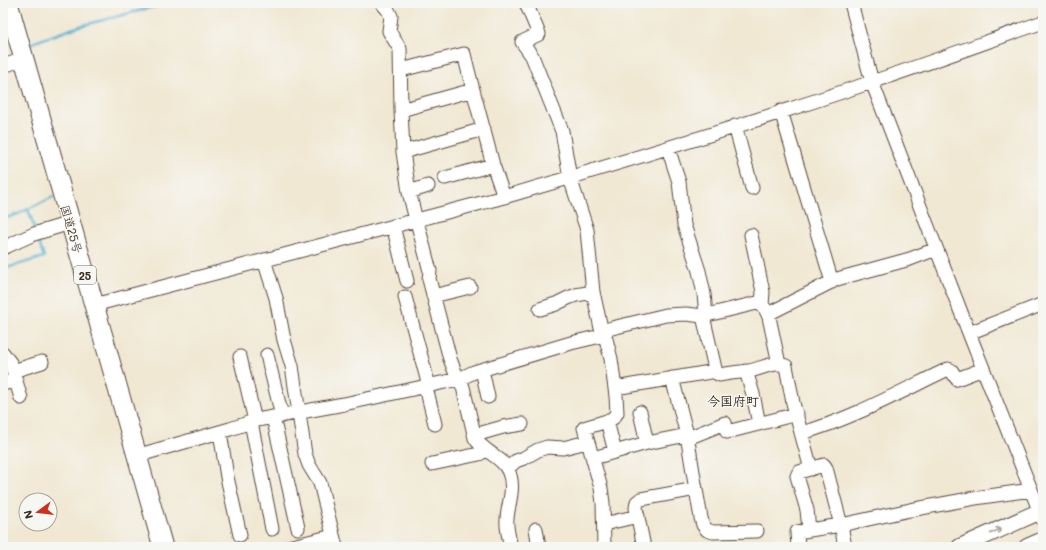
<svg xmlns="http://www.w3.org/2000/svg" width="1046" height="550" font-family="Mali,'Klee One',sans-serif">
<rect width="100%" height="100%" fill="#f6f6f2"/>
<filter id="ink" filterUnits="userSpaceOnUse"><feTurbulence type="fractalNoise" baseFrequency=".025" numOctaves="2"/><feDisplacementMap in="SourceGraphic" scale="8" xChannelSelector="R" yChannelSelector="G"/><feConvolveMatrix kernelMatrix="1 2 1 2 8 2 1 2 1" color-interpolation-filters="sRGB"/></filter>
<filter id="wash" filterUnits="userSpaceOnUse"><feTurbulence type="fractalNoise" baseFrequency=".012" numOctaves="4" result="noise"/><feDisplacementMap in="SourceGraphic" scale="16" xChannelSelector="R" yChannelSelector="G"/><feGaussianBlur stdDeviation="0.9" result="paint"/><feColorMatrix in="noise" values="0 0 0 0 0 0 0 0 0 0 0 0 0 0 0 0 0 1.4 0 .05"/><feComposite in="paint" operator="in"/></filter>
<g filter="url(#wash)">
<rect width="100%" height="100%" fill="#f1e8d3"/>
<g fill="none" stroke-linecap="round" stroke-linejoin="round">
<path stroke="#57b2d5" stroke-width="2.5" d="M29,46V44L80,26L169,3
M28,209L35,230
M3,219L18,214L53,197
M3,269L44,257L37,237"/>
</g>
</g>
<g filter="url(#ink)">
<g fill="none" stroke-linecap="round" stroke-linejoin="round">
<defs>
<path id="minor" d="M382,3L388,10L391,16L389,31L400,49L401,110L403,152L409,192L416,220L419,229L430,271L429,279L450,359L455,372L463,387L475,438C483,452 501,456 508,470C516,487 508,503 507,519C506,528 509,538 511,547
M526,3L539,34L522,42L532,56L562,131L570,178L587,230L593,292L601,328L606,339L611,359L616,396L617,413L613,418L607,421L584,428L601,488L603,503L604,547
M851,3L872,82L969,333L1043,520
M3,66L24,59
M401,70L464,54L473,90
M401,110L473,90L493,165L504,197
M781,111L832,282
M735,126L752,188
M668,148L679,182L684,225L699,271L704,294L706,315
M403,152L484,129
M445,178L493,165
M409,192L428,186
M393,226L407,281
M751,235L763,292L762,305
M3,248L34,234L70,223
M264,260L276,298L284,340L292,366L305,454L309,465L320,483L336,547
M433,296L470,287
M405,297L429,386
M94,305L504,197C628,161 750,123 872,82C929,63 986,42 1043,22
M540,309L556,304L568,298L576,295L593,292
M768,314L837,279L910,259L936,249
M703,316L716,373L720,375C730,373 739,372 749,371C761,369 775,360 786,366L793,403L811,469
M603,331L612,328L666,315L686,314L703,316L757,303C765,306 766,310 769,317L779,364
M969,333L1043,304
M3,353L11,364L21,398
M267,355L282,416
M240,357L255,421
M482,370L488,397
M13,371L42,362
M746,371L753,394L759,424
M672,378L687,435L694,478L701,518L703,525L707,530L713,532L757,531
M3,384L16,380
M426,387L435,424
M615,388L716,371
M640,412L647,443
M273,417L298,528
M607,421L615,452
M251,422L272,529
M220,432L227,477L240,535
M802,433C851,419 898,393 944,371L948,369L951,370L957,379L983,369
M475,435L503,427L522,424
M688,438L725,423L727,432L797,414
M136,456L230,429L257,420L344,404L459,379L474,372L571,343L605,335
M593,458L647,443L687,435
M432,464L479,454L486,450
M507,469L516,461L524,458L538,450L547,447L563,448L583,443L589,445
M604,524L638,516
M536,529L539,547
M809,530L807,510L797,476L799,472L824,465L826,468L841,525L845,547
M288,547L333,536
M644,547L636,508L637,502L641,499L696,489
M798,547L797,532L841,525L910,510L975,498L1031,490"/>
<path id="major" d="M960,547L1043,510
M1027,547L1043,540"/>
<path id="highway" d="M8,3L163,547"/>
</defs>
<use href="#minor" stroke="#564639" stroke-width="15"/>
<use href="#major" stroke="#564639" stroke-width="18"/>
<use href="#highway" stroke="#564639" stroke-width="21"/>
<use href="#minor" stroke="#fff" stroke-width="13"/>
<use href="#major" stroke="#fff" stroke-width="16"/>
<use href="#highway" stroke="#fff" stroke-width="19"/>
</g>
<defs><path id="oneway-shaft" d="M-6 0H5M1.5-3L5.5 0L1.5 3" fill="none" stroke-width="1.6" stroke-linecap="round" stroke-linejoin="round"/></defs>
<use stroke="#a79f9a" href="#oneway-shaft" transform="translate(996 531) rotate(-24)"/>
</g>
<g text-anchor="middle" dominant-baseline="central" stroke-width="3" stroke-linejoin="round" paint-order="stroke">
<rect fill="#f6f6f2" stroke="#73675e" stroke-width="1" x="74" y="266" width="22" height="18" rx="3"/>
<g font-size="11" font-weight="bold" fill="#3b2a1e">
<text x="85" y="275">25</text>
</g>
<g font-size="12" fill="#3b2a1e" stroke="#f6f6f2">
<text transform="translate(72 229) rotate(74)">国道25号</text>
</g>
<g font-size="13" font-weight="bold" fill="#3b2a1e" stroke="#f6f6f2">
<text x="733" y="400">今国府町</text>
</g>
</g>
<rect width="1046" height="550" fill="none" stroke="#f6f6f2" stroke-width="16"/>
<g transform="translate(38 512) rotate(255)"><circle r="19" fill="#f6f6f2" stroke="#aba49d"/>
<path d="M0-3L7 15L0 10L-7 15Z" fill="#c8321e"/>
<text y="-6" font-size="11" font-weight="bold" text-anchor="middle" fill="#3b2a1e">N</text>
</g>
</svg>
